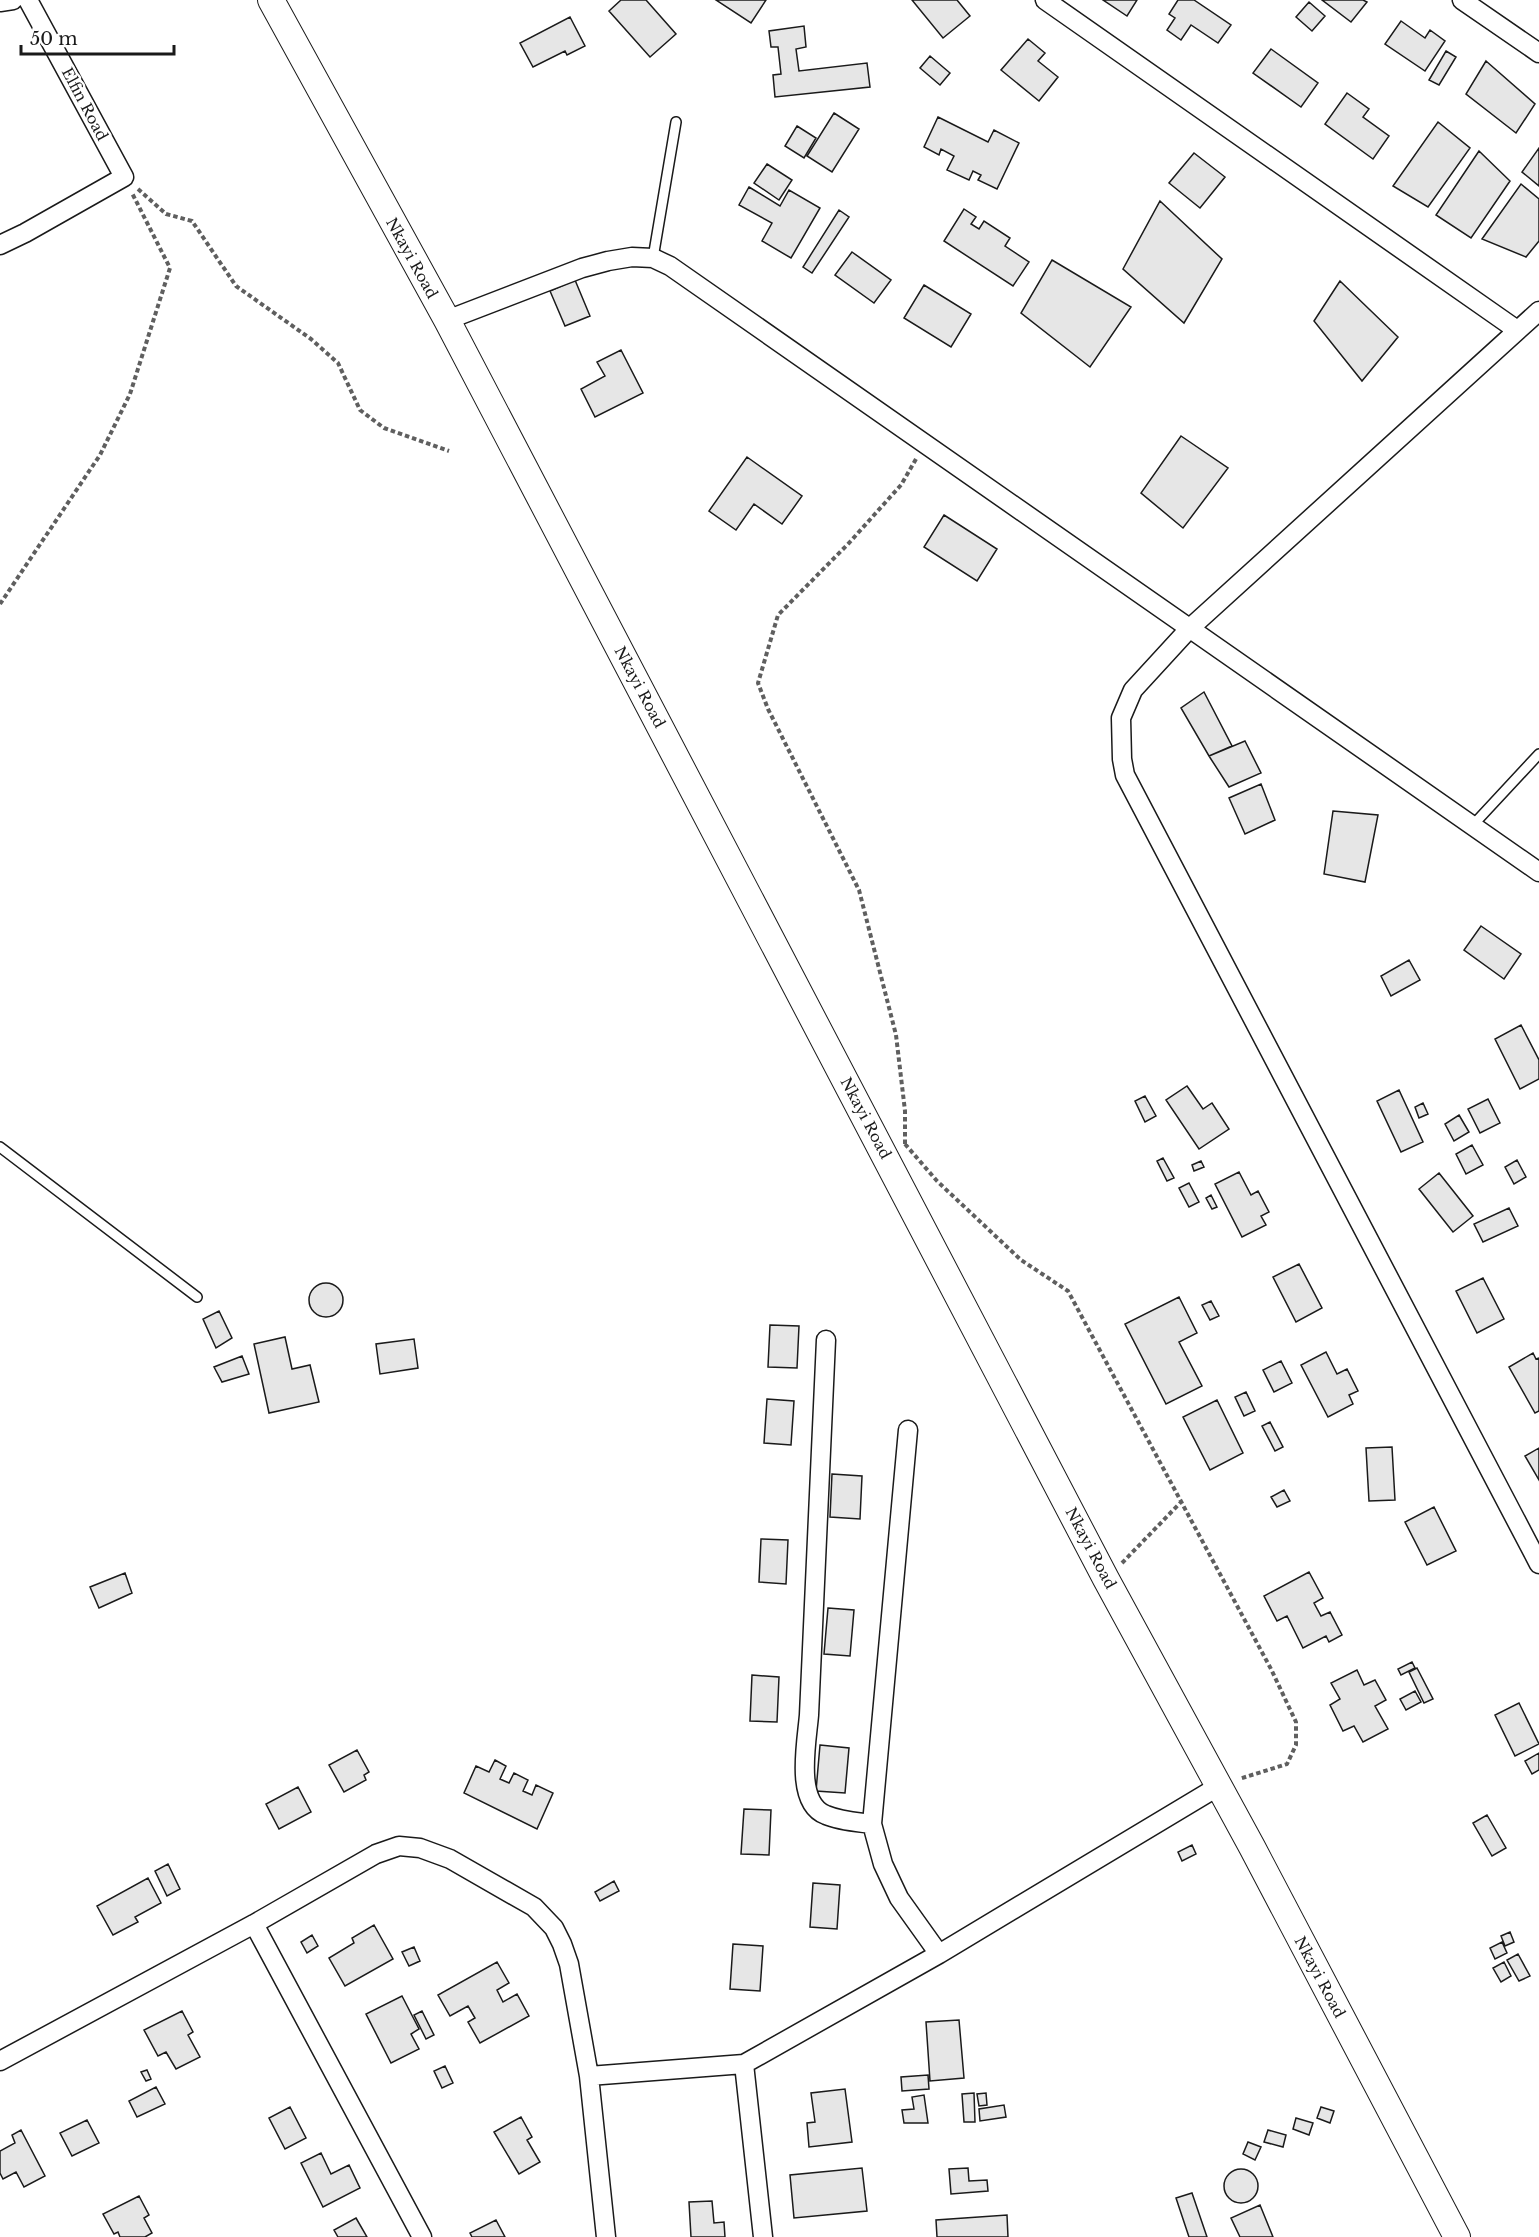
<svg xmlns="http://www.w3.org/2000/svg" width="1539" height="2237" font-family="'Libre Baskerville',serif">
<rect width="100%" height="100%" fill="#fff"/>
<path fill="#e6e6e6" stroke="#1a1a1a" stroke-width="1.5" d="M621,0H646L676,34L650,57L609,11Z
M716,0H766L751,23Z
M912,0H957L970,16L943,38Z
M1103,0H1137L1127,16Z
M1178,0H1194L1231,25L1218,43L1191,25L1181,40L1167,30L1175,18L1169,14Z
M1322,0H1363L1367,2L1351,22Z
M1309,2L1325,16L1312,31L1296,17Z
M570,17L585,46L567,55L565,51L533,67L520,43Z
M1401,21L1425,38L1430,30L1445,41L1425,71L1385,44Z
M804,26L806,47L796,49L799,71L867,63L870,87L775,97L773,75L781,74L778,47H771L769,31Z
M1028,39L1045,53L1038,61L1058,77L1039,101L1001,70Z
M1271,49L1318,83L1301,107L1253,73Z
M1446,51L1456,57L1439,85L1429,80Z
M930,56L950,73L940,85L920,68Z
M1486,61L1535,104L1516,133L1466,94Z
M1347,93L1369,109L1363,117L1389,136L1373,159L1325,124Z
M834,113L859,129L832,172L807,156Z
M938,117L988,142L994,130L1019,143L997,189L978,180L981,175L973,171L969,180L947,170L954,156L941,149L939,155L924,147Z
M1438,122L1470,148L1428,207L1393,186Z
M797,126L816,138L804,158L785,146Z
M1539,148V186L1522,172Z
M1479,151L1510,181L1471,238L1436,215Z
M1194,153L1225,177L1200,208L1169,183Z
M767,164L792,180L779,200L754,183Z
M1521,184L1539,199V241L1526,257L1482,239Z
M749,187L780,206L789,190L820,208L791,258L762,241L772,223L739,205Z
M1160,201L1222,259L1184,323L1123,269Z
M964,209L976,217L971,224L979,229L984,221L1010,238L1005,246L1029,262L1013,286L944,241Z
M839,210L849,217L812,273L803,267Z
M852,252L891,280L874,303L835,275Z
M1052,260L1131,307L1090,367L1021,313Z
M575,280L590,316L565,326L550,291Z
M1340,281L1398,337L1362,381L1314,321Z
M924,285L971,314L951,347L904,318Z
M621,350L643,393L595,417L581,389L605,376L597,362Z
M1181,436L1228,468L1183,528L1141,493Z
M747,457L802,496L782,524L754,504L736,530L709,511Z
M944,515L997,549L977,581L924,547Z
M1204,692L1232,746L1209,756L1181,708Z
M1245,741L1261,773L1229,787L1209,756Z
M1261,784L1275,820L1245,834L1229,798Z
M1333,811L1378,815L1365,882L1324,874Z
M1481,926L1521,954L1504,979L1464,950Z
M1409,960L1420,980L1391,996L1381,976Z
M1521,1025L1539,1060V1079L1520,1089L1495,1039Z
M1187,1086L1203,1109L1212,1103L1229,1129L1199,1149L1166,1100Z
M1399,1090L1423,1142L1401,1152L1377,1101Z
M1145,1096L1156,1116L1145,1122L1135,1101Z
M1488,1099L1500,1123L1480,1133L1468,1109Z
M1423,1103L1428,1114L1419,1118L1415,1107Z
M1459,1115L1469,1132L1454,1141L1445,1124Z
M1472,1145L1483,1165L1466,1174L1456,1154Z
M1163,1158L1174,1178L1167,1181L1157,1161Z
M1517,1160L1526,1177L1514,1184L1505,1167Z
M1201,1161L1204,1167L1194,1171L1192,1165Z
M1239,1172L1251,1195L1258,1191L1269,1212L1261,1216L1266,1225L1242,1237L1215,1184Z
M1439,1173L1473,1216L1453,1232L1419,1189Z
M1189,1183L1199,1202L1189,1207L1179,1188Z
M1211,1195L1217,1207L1212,1209L1206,1198Z
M1509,1208L1518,1226L1483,1242L1474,1224Z
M1299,1264L1322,1308L1296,1322L1273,1277Z
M1483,1278L1504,1319L1477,1333L1456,1291Z
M309 1300a17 17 0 1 1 34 0a17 17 0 1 1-34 0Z
M1179,1297L1197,1333L1179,1342L1202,1386L1166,1404L1125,1324Z
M1211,1301L1219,1316L1210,1320L1202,1305Z
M219,1311L232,1338L216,1348L203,1319Z
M770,1325L799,1326L797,1368L768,1367Z
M285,1337L292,1369L310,1365L319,1402L269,1413L254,1344Z
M414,1339L418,1368L380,1374L376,1344Z
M1326,1352L1337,1374L1347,1369L1358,1391L1349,1395L1353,1404L1328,1417L1301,1365Z
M1533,1353L1536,1359L1539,1358V1411L1535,1413L1509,1367Z
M242,1356L249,1374L222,1382L214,1367Z
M1281,1361L1292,1383L1274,1392L1263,1370Z
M1246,1392L1255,1411L1244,1416L1235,1397Z
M767,1399L794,1401L791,1445L764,1443Z
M1217,1400L1243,1453L1210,1470L1183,1417Z
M1270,1422L1283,1447L1275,1451L1262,1426Z
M1392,1447L1395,1500L1369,1501L1366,1448Z
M1539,1448V1480L1525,1456Z
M832,1474L862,1476L860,1519L830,1517Z
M1284,1490L1290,1501L1277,1507L1271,1497Z
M1434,1507L1456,1551L1427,1565L1405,1522Z
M761,1539L788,1540L786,1584L759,1582Z
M1309,1572L1323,1598L1314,1603L1321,1616L1330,1612L1342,1635L1329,1642L1326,1636L1303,1648L1287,1616L1277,1621L1264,1596Z
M125,1573L132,1593L99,1608L90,1587Z
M828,1608L854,1610L850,1656L824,1654Z
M1412,1662L1415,1668L1401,1675L1398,1669Z
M1417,1668L1433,1699L1424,1703L1409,1672Z
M1357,1670L1364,1685L1375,1680L1386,1700L1375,1706L1388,1729L1363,1742L1354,1726L1343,1731L1330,1705L1340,1699L1331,1683Z
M752,1675L779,1677L777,1722L750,1721Z
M1415,1691L1421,1702L1406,1710L1400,1699Z
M1519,1703L1539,1744L1515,1756L1495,1715Z
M820,1745L849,1748L845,1793L816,1791Z
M357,1750L369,1772L364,1775L366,1780L344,1792L329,1765Z
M1539,1753V1770L1532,1774L1525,1761Z
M495,1760L506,1766L500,1779L509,1783L514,1773L528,1780L523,1791L532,1795L536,1785L553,1793L537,1829L464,1793L476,1766L489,1772Z
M298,1787L311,1812L279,1829L266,1804Z
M744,1809L771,1810L769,1855L741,1854Z
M1487,1815L1506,1848L1492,1856L1473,1823Z
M1192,1845L1196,1854L1182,1861L1178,1852Z
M168,1864L180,1889L167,1896L155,1871Z
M148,1878L161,1903L135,1917L138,1922L113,1935L97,1906Z
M614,1881L619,1891L600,1901L595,1892Z
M813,1883L840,1885L837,1929L810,1927Z
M374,1925L393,1959L345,1986L329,1958L354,1943L352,1938Z
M1510,1932L1514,1942L1505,1946L1501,1936Z
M312,1935L318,1946L307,1953L301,1942Z
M1502,1942L1507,1953L1495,1959L1490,1948Z
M733,1944L763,1946L760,1991L730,1989Z
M414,1947L420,1961L409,1966L402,1952Z
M1518,1954L1530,1976L1519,1981L1507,1960Z
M497,1962L509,1983L497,1990L503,2002L517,1994L529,2016L480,2043L468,2022L475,2018L468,2006L450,2016L438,1995Z
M1504,1962L1511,1976L1501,1982L1493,1968Z
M402,1996L419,2029L411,2034L419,2049L391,2063L366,2014Z
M182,2011L193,2032L188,2035L200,2057L176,2069L166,2052L158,2056L144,2030Z
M422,2011L434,2035L426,2039L414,2015Z
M959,2020L964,2078L930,2081L926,2022Z
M445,2066L453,2083L442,2088L434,2071Z
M147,2070L151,2079L146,2081L141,2072Z
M928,2075L929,2089L902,2091L901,2077Z
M156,2087L165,2104L137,2117L129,2101Z
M845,2089L852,2142L809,2147L807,2123L815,2122L811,2093Z
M974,2093L975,2122H964L962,2094Z
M986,2093L987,2105L979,2106L977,2094Z
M924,2095L928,2123H904L902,2110L914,2109L912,2097Z
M1004,2105L1006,2117L980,2121L979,2109Z
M290,2107L306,2138L285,2149L269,2118Z
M1321,2107L1334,2111L1330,2123L1317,2118Z
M521,2117L532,2137L527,2140L540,2162L519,2174L494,2132Z
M1296,2118L1313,2123L1309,2135L1293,2129Z
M87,2120L99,2143L72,2156L60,2133Z
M21,2130L45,2176L24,2187L16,2172L3,2179L0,2173V2151L15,2143L12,2135Z
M1268,2130L1286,2135L1283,2147L1264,2142Z
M1248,2142L1261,2147L1255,2160L1243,2154Z
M321,2153L331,2174L349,2165L360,2188L323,2207L301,2163Z
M862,2168L867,2211L794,2218L790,2175Z
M968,2168L969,2181L987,2180L988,2191L951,2194L949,2169Z
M1224 2186a17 17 0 1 1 34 0a17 17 0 1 1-34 0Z
M1192,2193L1207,2237H1189L1176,2198Z
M139,2196L149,2215L144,2218L152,2233L145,2237H120L118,2232L114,2234L103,2214Z
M712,2201L714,2223L724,2222L725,2237H691L689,2202Z
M1260,2205L1273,2237H1240L1231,2218Z
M1007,2215L1008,2237H937L936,2220Z
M356,2218L367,2237H338L334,2230Z
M496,2220L505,2237H472L470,2233Z"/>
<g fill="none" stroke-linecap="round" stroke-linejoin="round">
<defs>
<path id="lane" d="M653,258L676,122
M1473,825L1539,754
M0,1147L197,1297"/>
<path id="street" d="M1045,0L1517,330
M1462,0L1539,53
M0,2L13,0
M0,245L25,233L124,177L28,0
M1539,311L1189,629L1133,690L1121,718L1122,759L1125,775L1539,1564
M447,320L582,268L608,261L632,257L653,258L670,266L1539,872
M826,1340L809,1715C807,1741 794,1803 826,1815C840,1821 857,1822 872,1824
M908,1430L872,1824L883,1864L899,1898L939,1954
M254,1924L422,2237
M0,2061L254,1924L376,1854L399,1846L420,1848L450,1859L534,1907L554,1928L562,1944L569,1964L589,2076L606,2237
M744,2064L763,2237
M589,2076L744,2064L939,1954L1219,1786"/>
<path id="secondary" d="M271,0L447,320L1106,1579L1252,1847L1457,2237"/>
</defs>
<use href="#lane" stroke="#1a1a1a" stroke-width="12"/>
<use href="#street" stroke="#1a1a1a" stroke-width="21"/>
<use href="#secondary" stroke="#1a1a1a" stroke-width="28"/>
<path stroke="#5f5f5f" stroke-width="4" stroke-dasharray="4.5 3" stroke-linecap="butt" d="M138,189L166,214L192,221L236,286L311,339L338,363L360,410L384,428L449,451
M0,604L100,455L130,394L170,268L132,193
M905,1144L937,1181L1021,1260L1068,1291L1271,1669L1296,1722V1745L1287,1764L1239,1779
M905,1144V1111L896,1035L859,890L768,709L758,683L778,615L849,543L901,485L916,459
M1122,1563L1182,1501"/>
<use href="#lane" stroke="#fff" stroke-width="9"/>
<use href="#street" stroke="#fff" stroke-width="18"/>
<use href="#secondary" stroke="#fff" stroke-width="26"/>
</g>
<g text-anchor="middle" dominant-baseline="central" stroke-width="4.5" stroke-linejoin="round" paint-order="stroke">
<g font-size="15" fill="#1a1a1a" stroke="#fff">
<text transform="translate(85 104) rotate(62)">Elfin Road</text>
<text transform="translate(412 258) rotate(61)">Nkayi Road</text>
<text transform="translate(640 687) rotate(62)">Nkayi Road</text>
<text transform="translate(866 1118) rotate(62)">Nkayi Road</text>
<text transform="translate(1091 1548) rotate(62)">Nkayi Road</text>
<text transform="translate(1320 1977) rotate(62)">Nkayi Road</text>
</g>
</g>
<path d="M21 45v9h153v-9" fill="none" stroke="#1a1a1a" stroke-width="3"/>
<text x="30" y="45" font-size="18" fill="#1a1a1a" stroke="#ffffff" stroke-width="4.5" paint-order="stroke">50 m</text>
</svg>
